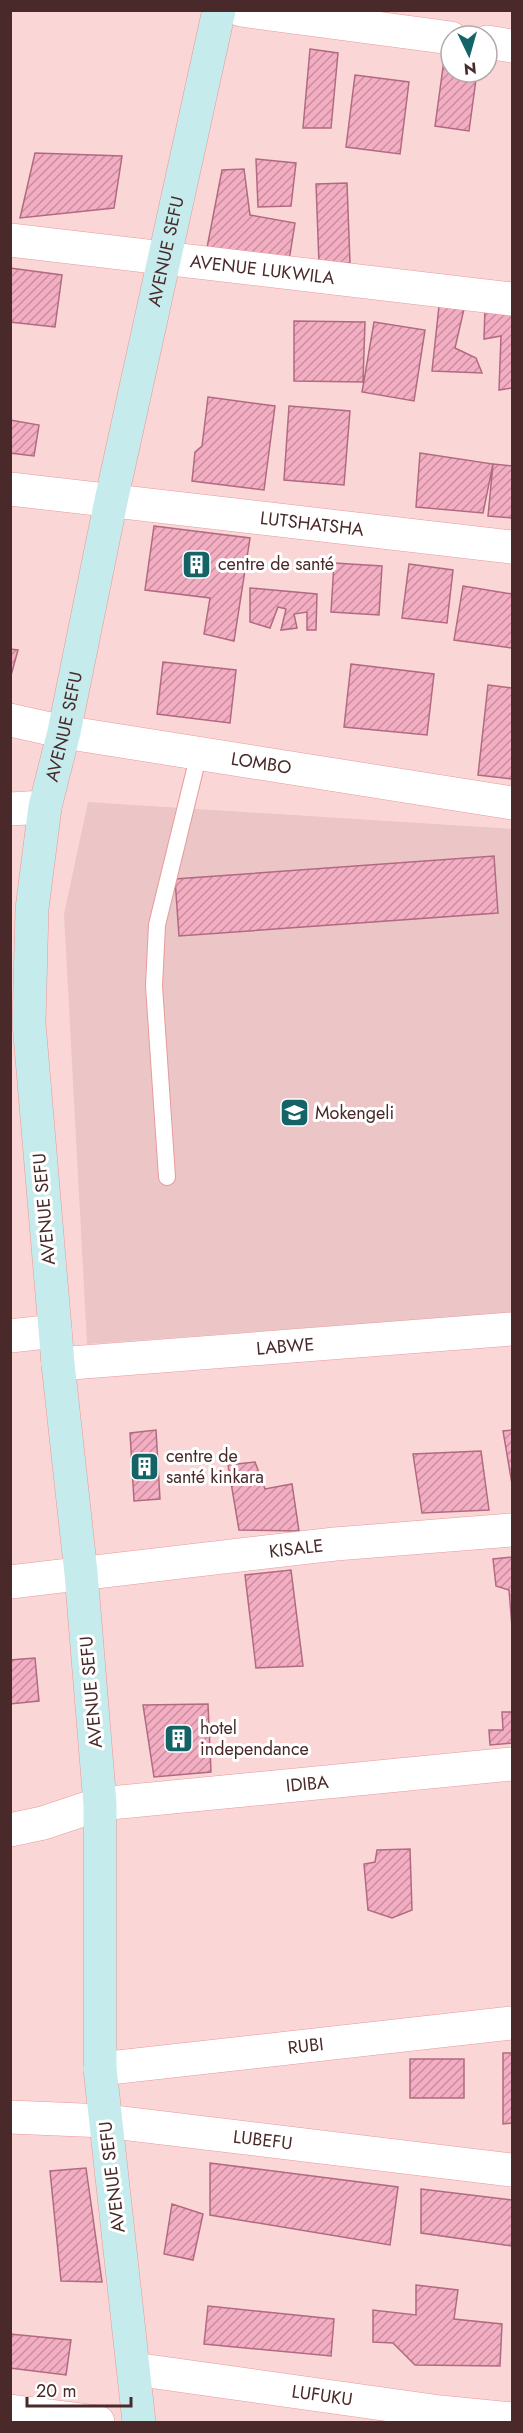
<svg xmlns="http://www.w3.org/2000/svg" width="523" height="2433" font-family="Jost,sans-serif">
<defs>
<pattern id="building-hatch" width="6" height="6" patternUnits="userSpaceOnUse" patternTransform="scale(1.5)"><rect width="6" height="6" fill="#f4aec3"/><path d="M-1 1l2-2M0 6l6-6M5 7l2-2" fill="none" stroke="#c88e9e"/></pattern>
</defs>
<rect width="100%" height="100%" fill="#fad7d6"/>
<path fill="#ecc6c6" d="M88,802L512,829V1313L87,1344L64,914Z"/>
<path fill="url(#building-hatch)" stroke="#b26a81" stroke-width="1.5" d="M310,49L338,53L331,128H303Z
M444,60L451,61V72H477L469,131L435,126Z
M355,75L409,82L400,154L346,147Z
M35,153L122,156L114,208L20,218Z
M256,159L296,163L291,206L258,207Z
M244,169L250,215L295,223L288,267L206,253L222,170Z
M347,183L350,263L319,264L316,184Z
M10,268L62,275L55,327L10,322Z
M439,306L464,309L455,348L476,358L482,373L432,371Z
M485,307L512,311V388L499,390L501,336L484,339Z
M294,321L365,322L363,382L294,381Z
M374,322L425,330L414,401L362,392Z
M208,397L275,406L264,490L192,481L195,452L202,446Z
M289,406L350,411L344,485L284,480Z
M10,420L39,425L34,456L10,453Z
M420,453L493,464L483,513L416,507Z
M493,464L512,466V518L488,516Z
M154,526L250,538L234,641L204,634L210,598L145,590Z
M334,563L382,566L379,615L331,612Z
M409,564L453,570L447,623L402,618Z
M463,586L512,594V648L454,640Z
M250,588L317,594L316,630H307V612L294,614L297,628L281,630L286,609L278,607L270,628L250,622Z
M10,649L18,650L10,679Z
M163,662L236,670L230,723L157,714Z
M351,664L434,674L427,735L344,727Z
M488,685L512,688V779L478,775Z
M494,856L498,913L179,936L175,879Z
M156,1430L160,1499L134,1501L130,1433Z
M512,1430V1484L503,1431Z
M481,1451L489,1510L422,1513L413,1454Z
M255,1462L265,1489L292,1484L299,1531L239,1530L228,1465Z
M512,1557V1627L509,1590L496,1586L493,1559Z
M291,1570L303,1666L256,1668L245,1575Z
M35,1658L39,1701L10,1704V1660Z
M208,1704L211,1772L154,1777L143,1705Z
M502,1712H512V1743L490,1745L489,1730H503Z
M410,1849L412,1910L392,1918L368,1910L364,1864L375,1862L377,1850Z
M503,2053H512V2123L503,2124Z
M410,2059H464V2098H410Z
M210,2163L398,2187L390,2245L210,2215Z
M86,2168L102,2282L61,2281L50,2171Z
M421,2189L512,2200V2246L421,2233Z
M172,2204L203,2214L193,2260L164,2254Z
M416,2285L458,2290L454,2319L502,2324L500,2366L415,2365L393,2343L373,2342V2310L416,2315Z
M208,2306L334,2319L331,2356L204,2344Z
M10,2334L71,2340L66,2375L10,2368Z"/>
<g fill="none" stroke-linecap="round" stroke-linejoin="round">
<defs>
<path id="service" d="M167,1177L154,986L157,925L199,753"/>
<g id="minor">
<path d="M241,10L451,38"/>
<path d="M487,42L512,46"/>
<path id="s1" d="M10,240L512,299"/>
<path id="s2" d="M10,489L512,547"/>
<path id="s3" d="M10,720L64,732L512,803"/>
<path d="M10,809L45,807"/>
<path d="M10,1336L55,1331"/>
<path id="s4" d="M58,1364L512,1329"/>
<path id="s5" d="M10,1582L335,1544L512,1530"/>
<path id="s6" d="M10,1830L43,1823L100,1804L512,1764"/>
<path id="s7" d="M100,2069L512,2023"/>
<path id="s8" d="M10,2117L105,2121L512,2170"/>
<path id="s9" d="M134,2369L440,2412L512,2419"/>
<path d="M10,2411L98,2422"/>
</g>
<g id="secondary">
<path id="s10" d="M139,2422L100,2069V1804L81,1573L58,1364L29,1023L32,909L45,807L64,732L111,501L219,10"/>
</g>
</defs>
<use href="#service" stroke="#e99999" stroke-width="18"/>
<use href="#minor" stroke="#e99999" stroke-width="34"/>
<use href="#secondary" stroke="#e99999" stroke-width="34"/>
<use href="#service" stroke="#fff" stroke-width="16"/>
<use href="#minor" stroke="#fff" stroke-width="33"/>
<use href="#secondary" stroke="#c5ebec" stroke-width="33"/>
</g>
<defs>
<symbol id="building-square" viewBox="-11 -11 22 22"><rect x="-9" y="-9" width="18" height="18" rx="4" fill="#136367" stroke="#fff"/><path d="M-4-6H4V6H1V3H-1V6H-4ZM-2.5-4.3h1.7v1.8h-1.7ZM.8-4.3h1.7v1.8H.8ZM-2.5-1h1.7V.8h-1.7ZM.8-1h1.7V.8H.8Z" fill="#fff"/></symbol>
<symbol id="school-square" viewBox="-11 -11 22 22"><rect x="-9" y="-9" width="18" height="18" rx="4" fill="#136367" stroke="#fff"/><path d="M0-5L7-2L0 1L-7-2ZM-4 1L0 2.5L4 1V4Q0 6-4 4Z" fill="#fff"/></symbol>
</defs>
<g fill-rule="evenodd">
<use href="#building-square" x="180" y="548" width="33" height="33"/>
<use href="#school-square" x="278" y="1096" width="33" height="33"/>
<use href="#building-square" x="128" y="1450" width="33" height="33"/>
<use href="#building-square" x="162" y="1722" width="33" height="33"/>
</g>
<g text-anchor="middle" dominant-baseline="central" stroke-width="6" stroke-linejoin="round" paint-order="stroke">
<g font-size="18" fill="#492929" stroke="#fff">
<text stroke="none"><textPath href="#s10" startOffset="2190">AVENUE SEFU</textPath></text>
<text stroke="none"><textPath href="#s1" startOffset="254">AVENUE LUKWILA</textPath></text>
<text stroke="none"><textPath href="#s2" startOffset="304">LUTSHATSHA</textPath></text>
<text stroke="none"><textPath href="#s10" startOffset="1704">AVENUE SEFU</textPath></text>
<text stroke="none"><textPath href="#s3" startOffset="255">LOMBO</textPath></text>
<text transform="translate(44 1209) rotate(-95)">AVENUE SEFU</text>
<text stroke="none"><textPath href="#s4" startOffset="228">LABWE</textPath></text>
<text stroke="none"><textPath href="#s5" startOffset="288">KISALE</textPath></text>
<text transform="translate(91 1692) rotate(-95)">AVENUE SEFU</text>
<text stroke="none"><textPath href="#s6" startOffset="302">IDIBA</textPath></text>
<text stroke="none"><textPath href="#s7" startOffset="207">RUBI</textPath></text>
<text stroke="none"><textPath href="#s8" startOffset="254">LUBEFU</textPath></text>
<text transform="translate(112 2177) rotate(-97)">AVENUE SEFU</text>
<text stroke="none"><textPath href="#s9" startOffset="190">LUFUKU</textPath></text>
</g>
<g font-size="18" fill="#492929" stroke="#fff" text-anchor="start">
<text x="218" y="564">centre de santé</text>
<text x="315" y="1113">Mokengeli</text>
<text x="166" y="1456">centre de<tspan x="166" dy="21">santé kinkara</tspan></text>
<text x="200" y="1728">hotel<tspan x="200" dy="21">independance</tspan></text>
</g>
</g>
<rect width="523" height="2433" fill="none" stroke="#492929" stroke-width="24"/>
<g transform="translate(469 54) rotate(175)"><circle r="28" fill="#ffffff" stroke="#b6a9a9" stroke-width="1.5"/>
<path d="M0-4.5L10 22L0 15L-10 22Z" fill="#136367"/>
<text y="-9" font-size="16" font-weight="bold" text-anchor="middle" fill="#492929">N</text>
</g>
<path d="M27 2397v9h104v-9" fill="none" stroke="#492929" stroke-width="3"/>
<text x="36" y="2397" font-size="18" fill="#492929" stroke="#ffffff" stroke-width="4.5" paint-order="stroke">20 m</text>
</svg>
